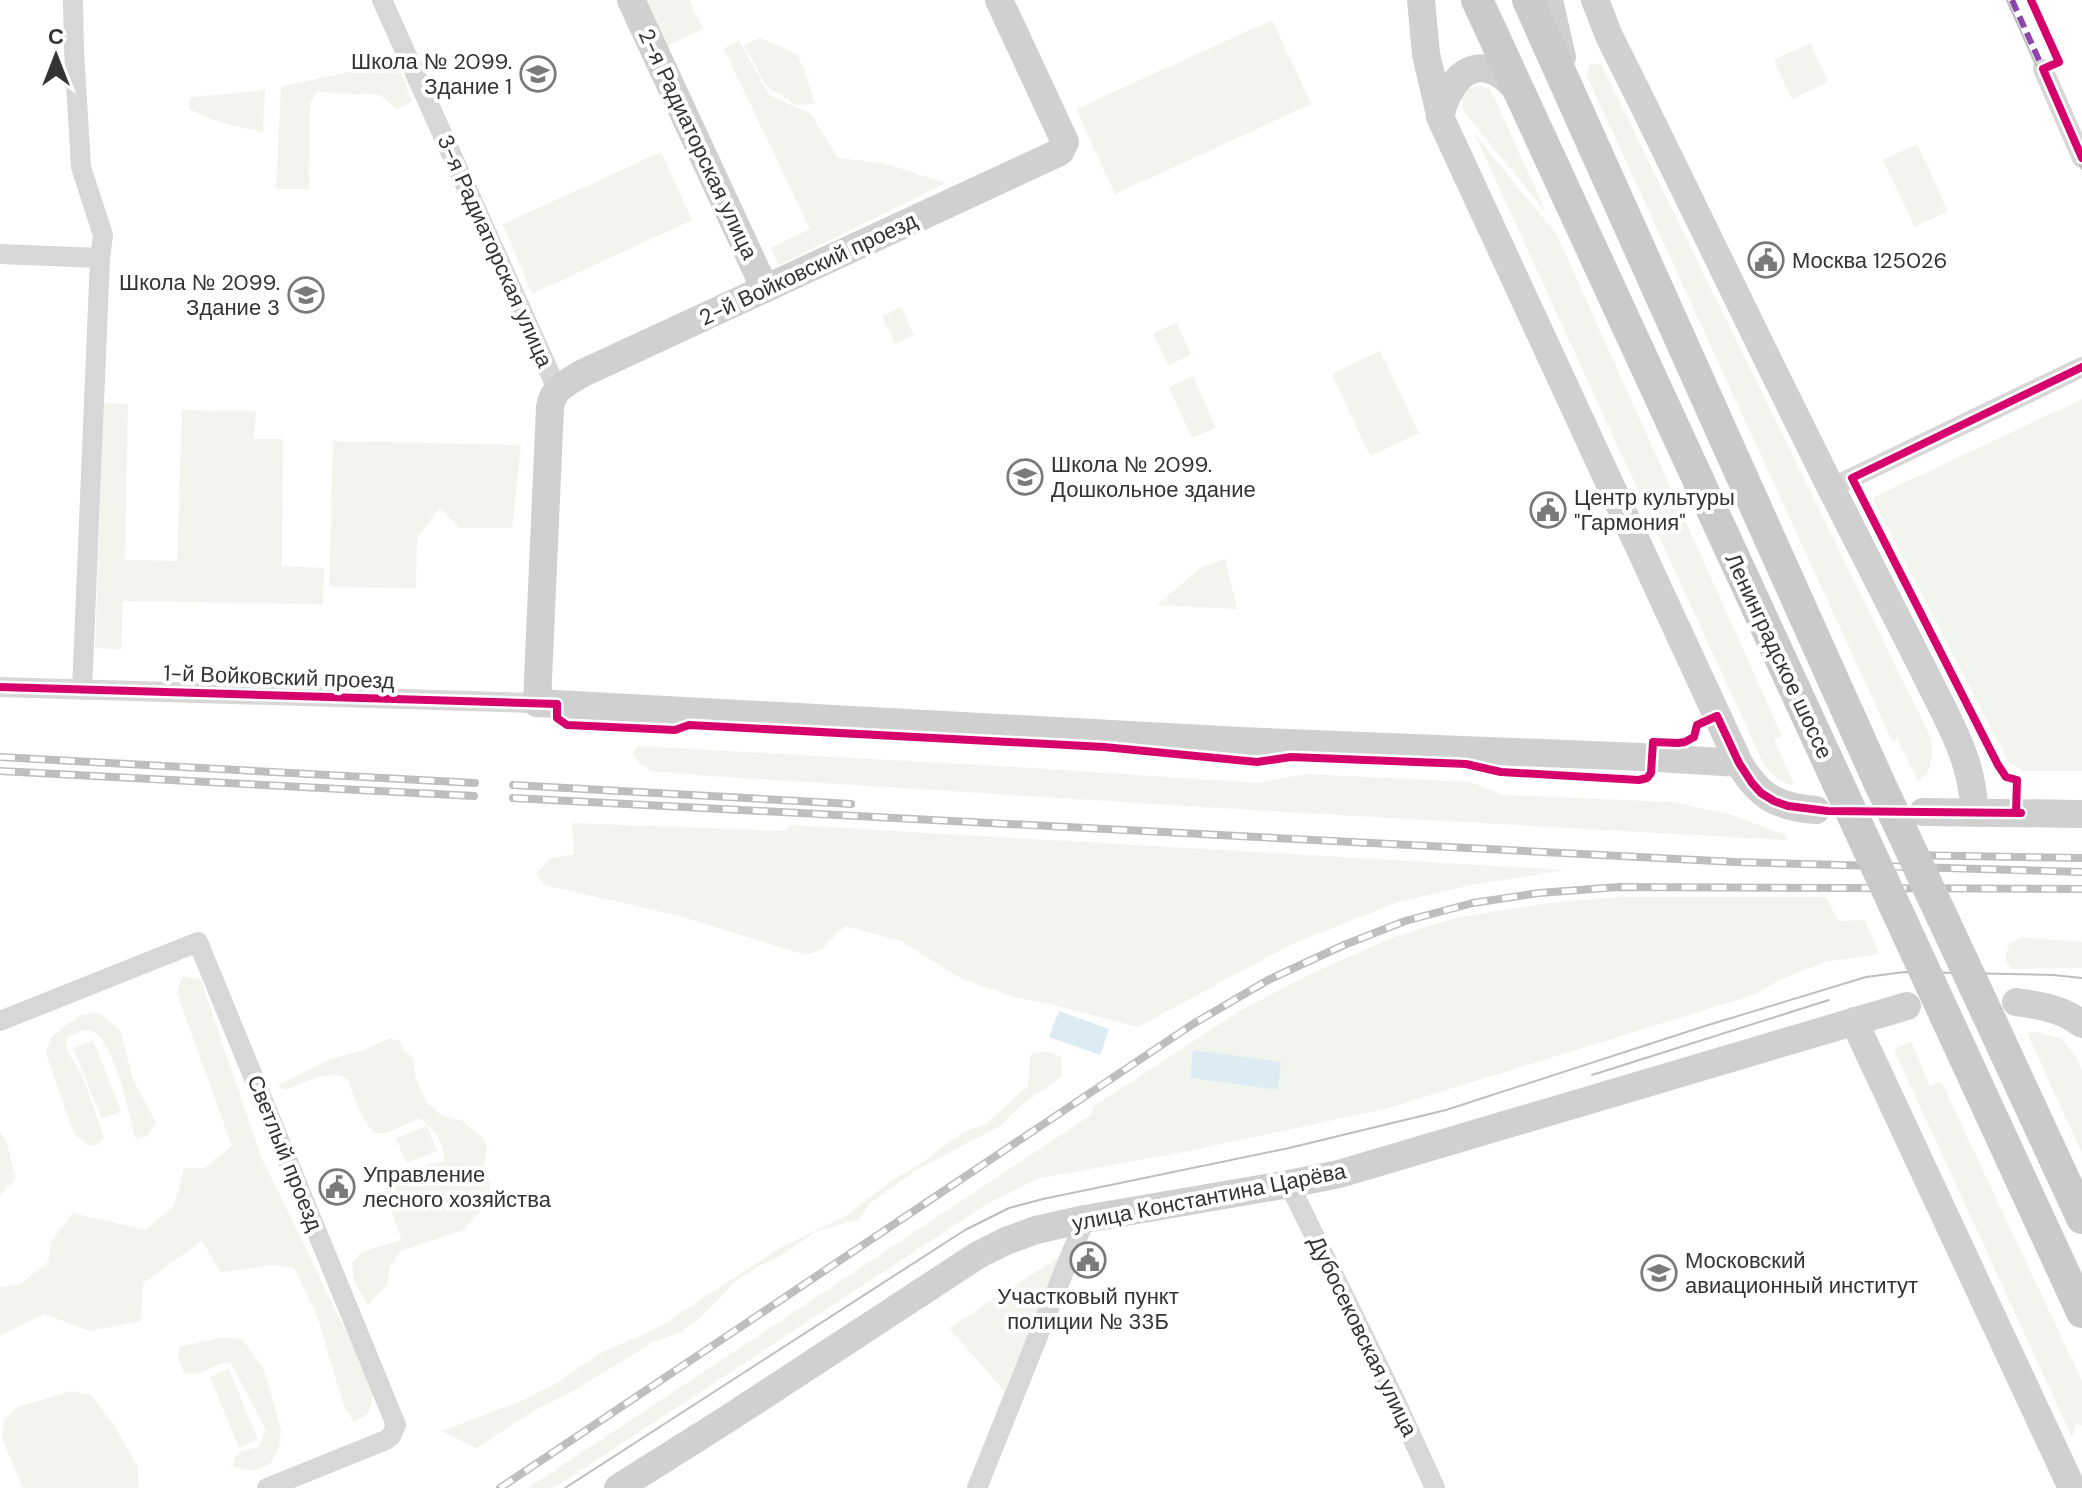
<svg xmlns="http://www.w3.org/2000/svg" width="2082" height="1488" font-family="'DM Sans',sans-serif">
<rect width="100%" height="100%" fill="#fff"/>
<path fill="#f1f5ed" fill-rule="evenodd" d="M642,0H689L703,29L665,47Z
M1272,20L1311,104L1115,194L1076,109Z
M760,38L797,54L805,71L815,104L796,105L766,86L744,45Z
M739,40L769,95L810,113L838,158L883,163L946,183L779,265L771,248L810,229L724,49Z
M1810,43L1828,82L1792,99L1774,60Z
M396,61L412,101L397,109L380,95L317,92L310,103L309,189H276L281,87Z
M1594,64H1600L1603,68L1931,738C1933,755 1933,771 1918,782L1897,739L1892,741L1587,76L1589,65Z
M1478,86L1488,88L1494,97L1546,212L1464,112C1459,99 1464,88 1478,86Z
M265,89L263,132C236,127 212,121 188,108L190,98C215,93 240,95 265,89Z
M1474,133L1557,235L1782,736L1774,740L1794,784L1790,785L1777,779L1764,765Z
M1917,144L1948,211L1915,227L1883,160Z
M661,152L692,220L532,294L503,224Z
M901,307L914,335L895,344L882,316Z
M1177,323L1191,355L1168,365L1153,333Z
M1380,351L1419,433L1370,456L1332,374Z
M1193,376L1216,428L1192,438L1169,387Z
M2082,399V771H2023L2009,763L1872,498Z
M104,403L128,404L125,560L177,561L182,410L256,411L254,439H283L282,566L324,568L323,604L123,601L121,650L95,648Z
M333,441L521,445L512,528H460L439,508L417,539L416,588L329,587Z
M1225,559L1237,609L1157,605L1200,568Z
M638,746L1016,767L1257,783L1306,774L1471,782L1503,795L1672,802L1729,814L1786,835V840L1284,812L709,776L652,771L641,765L632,754Z
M572,823L784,831L791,825L1566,870L1466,886L1398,902L1290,945L1138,1027L1046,1003L1017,998L962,979L901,941L845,926L822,949L806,955L680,916L544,885L536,874L551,858L574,854Z
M1619,897H1826L1838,921L1865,920L1879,954L1825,962L1779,980L1756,994L1385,1109L1194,1150L1036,1179L987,1204L554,1488H528L1091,1115L1094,1106L1238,1012L1304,977L1391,938L1459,917L1556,902ZM1193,1051L1277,1090L1190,1078Z
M2021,937L2082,942V968L2012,969L2005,961L2009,943Z
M183,976L201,980L260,1154L368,1377L373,1395L369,1413L354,1422L344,1407L318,1318L294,1268L275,1265L221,1272L202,1241L143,1283L141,1321L90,1331L44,1314L0,1336V1287L20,1284L49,1261L50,1243L73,1213L145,1230L174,1207L184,1168H204L232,1146L177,993Z
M99,1013L120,1030L134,1082L156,1122L146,1137L136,1139C129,1119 114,1028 86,1030C81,1030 73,1035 68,1037L65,1046L83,1078L104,1137L98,1145L89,1146L74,1134L46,1053L52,1036L81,1015Z
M2038,1032L2061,1039L2076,1056L2082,1071V1153L2027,1033Z
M390,1038L400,1041L403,1049L414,1059L415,1077L428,1104L443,1116L461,1120L483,1138L487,1147L484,1165L490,1183L489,1192L482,1210L463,1230L401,1251L390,1266L387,1285L368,1305L354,1281L352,1263L362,1252L401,1240C396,1220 387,1203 384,1183L398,1172L444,1161C446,1143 433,1128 419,1118C409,1122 387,1136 377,1133C365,1131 352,1090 347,1078C327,1069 304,1083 285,1090L278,1085L328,1060L364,1050Z
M93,1040L121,1111L102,1119L73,1048Z
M1911,1041L1930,1087L1941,1081L2082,1381V1426L2077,1424L2072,1437L1894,1050Z
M1045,1051L1061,1057L1062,1076L1019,1107L1000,1126L916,1170L870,1203L859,1219L815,1232L776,1259L759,1266L736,1281L702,1316L680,1333L655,1341L573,1391L540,1407L476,1448L442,1431L524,1400L558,1382L598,1354L659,1327L778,1249L847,1215L894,1179L920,1164L960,1134L987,1123L1028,1086L1030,1055Z
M427,1126L437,1151L406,1163L396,1138Z
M0,1131L7,1143L16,1178L0,1196Z
M1062,1255L1004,1391L949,1328Z
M224,1337L242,1339L264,1369L281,1430L279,1448L270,1464L252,1471L234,1467V1458L240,1452L258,1447L266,1430L231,1363C213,1361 203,1379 184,1373L178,1356L179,1347Z
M229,1369L258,1440L239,1448L210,1377Z
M72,1391L91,1395L114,1425L137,1466L139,1488H23L2,1438L4,1420L18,1407Z"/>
<path fill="#ddebf3" d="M1059,1011L1109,1029L1100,1055L1049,1037Z
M1193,1050L1281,1062L1278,1090L1190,1078Z"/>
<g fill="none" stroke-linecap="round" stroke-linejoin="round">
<path stroke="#d7d7d7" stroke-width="20" d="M73,0L74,50L81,167L103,235L100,258L82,690
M382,0L557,389
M2043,69L2082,158
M0,254L100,258
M1831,488L2082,367
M0,687L537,703
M0,1021L198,942L396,1425L391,1436L386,1440L267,1488
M1289,1184L1395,1400L1435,1488
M977,1488L1085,1219"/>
<path stroke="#d0d0d0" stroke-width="28" d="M631,0L765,289
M999,0L1065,142L1060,152L581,374C567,383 553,388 550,407L537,703L1241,741L1641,757L1739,763
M1421,0L1426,54L1441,119L1739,763C1759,797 1777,807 1816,810
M1549,0L1562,57
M1595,0L1609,36L1640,98C1703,227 1766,357 1830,486C1861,548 1893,609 1924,671C1945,715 1975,762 1974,813
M1440,117C1447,87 1467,54 1501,75C1508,79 1514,87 1520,93
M1923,812L2082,814
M2016,1002C2039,1005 2063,1009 2082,1024
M1854,1021L2072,1488
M618,1488L729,1418L978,1255L1006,1241L1036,1230L1085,1219L1289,1184L1339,1174L1907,1006"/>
<path stroke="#cacaca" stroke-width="32" d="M1477,0L1838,783
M1528,0L1879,782
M1987,1013L2082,1218
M1945,1015L2082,1312"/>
<path stroke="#bebebe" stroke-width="2" d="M2007,0L2082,169
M1592,1075L1829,1000
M565,1488L965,1230L1009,1208L1043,1199L1289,1148L1446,1110L1705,1026L1866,977L1905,972L2053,975L2082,978"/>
<defs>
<path id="rail" d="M0,757L475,783
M0,771L474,796
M513,785L851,804
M513,798L1735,862L2082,872
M1906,855L2082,858
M500,1488L1193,1024L1270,979L1344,945L1405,921L1473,903L1539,893L1619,887L2082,889"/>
</defs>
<use href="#rail" stroke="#bebebe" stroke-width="8"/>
<use href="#rail" stroke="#fff" stroke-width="5" stroke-dasharray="15" stroke-linecap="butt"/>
<path stroke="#cacaca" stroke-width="32" d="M1879,782L1987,1013
M1838,783L1945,1015"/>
<path stroke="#8e44ad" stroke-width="6" stroke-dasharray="12 6" stroke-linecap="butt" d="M2012,0L2043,69"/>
<defs>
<path id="cycleway" d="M2031,0L2059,62L2043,69L2082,158
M0,687L557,704V718L567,725L675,730L689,725L1104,747L1257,762L1291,757L1466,764L1501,772L1639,780L1647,778L1651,773L1653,742L1678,743L1685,742L1694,737L1697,725L1717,716L1739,763L1752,783L1761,793L1774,801L1788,806L1828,811L2021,813
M2016,813L2017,780L2006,777L1998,765L1852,478L2082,367"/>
</defs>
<use href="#cycleway" stroke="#fff" stroke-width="13"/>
<use href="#cycleway" stroke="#d6006c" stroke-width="8"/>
</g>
<defs>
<symbol id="school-ring" viewBox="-11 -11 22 22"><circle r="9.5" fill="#fff" stroke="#7a7a7a" stroke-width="1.5"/><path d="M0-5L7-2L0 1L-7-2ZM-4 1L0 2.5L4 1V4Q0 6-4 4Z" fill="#7a7a7a"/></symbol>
<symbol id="civic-ring" viewBox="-11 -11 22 22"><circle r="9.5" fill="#fff" stroke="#7a7a7a" stroke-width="1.5"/><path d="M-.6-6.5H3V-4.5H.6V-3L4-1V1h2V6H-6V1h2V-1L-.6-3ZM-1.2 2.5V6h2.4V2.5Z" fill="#7a7a7a"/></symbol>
<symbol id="university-ring" viewBox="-11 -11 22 22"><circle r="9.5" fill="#fff" stroke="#7a7a7a" stroke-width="1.5"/><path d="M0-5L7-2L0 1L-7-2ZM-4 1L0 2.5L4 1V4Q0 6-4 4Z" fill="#7a7a7a"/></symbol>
</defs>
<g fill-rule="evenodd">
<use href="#school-ring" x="518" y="54" width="40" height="40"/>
<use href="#civic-ring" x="1746" y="240" width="40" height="40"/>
<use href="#school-ring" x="286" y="275" width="40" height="40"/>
<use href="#school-ring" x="1005" y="457" width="40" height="40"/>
<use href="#civic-ring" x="1528" y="490" width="40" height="40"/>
<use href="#civic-ring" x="317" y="1167" width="40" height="40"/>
<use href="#civic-ring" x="1068" y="1240" width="40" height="40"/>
<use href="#university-ring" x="1639" y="1253" width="40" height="40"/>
</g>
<g text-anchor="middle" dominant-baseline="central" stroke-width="8" stroke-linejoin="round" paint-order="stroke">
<g font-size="22" fill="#333" stroke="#fff" text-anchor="start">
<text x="512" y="61" text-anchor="end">Школа № 2099.<tspan x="512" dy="25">Здание 1</tspan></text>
<text x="1792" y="260">Москва 125026</text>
<text x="280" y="282" text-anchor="end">Школа № 2099.<tspan x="280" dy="25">Здание 3</tspan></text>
<text x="1051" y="464">Школа № 2099.<tspan x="1051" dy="25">Дошкольное здание</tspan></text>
<text x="1574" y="497">Центр культуры<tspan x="1574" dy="25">"Гармония"</tspan></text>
<text x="363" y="1174">Управление<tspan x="363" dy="25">лесного хозяйства</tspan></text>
<text x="1685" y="1260">Московский<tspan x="1685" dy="25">авиационный институт</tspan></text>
<text x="1088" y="1296" text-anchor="middle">Участковый пункт<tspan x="1088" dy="25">полиции № 33Б</tspan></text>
</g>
<g font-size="22" fill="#333" stroke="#fff">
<text transform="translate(698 144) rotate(65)">2-я Радиаторская улица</text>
<text transform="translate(495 251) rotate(66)">3-я Радиаторская улица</text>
<text transform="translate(808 269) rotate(-25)">2-й Войковский проезд</text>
<text transform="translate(1779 656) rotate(65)">Ленинградское шоссе</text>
<text transform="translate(279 677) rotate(2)">1-й Войковский проезд</text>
<text transform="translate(285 1153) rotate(68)">Светлый проезд</text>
<text transform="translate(1209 1197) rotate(-11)">улица Константина Царёва</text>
<text transform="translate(1363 1336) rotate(64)">Дубосековская улица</text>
</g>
</g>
<g transform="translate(56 56)" stroke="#ffffff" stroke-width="6" paint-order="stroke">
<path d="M0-6L14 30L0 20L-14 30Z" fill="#333333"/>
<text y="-12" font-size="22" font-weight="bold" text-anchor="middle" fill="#333333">С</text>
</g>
</svg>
